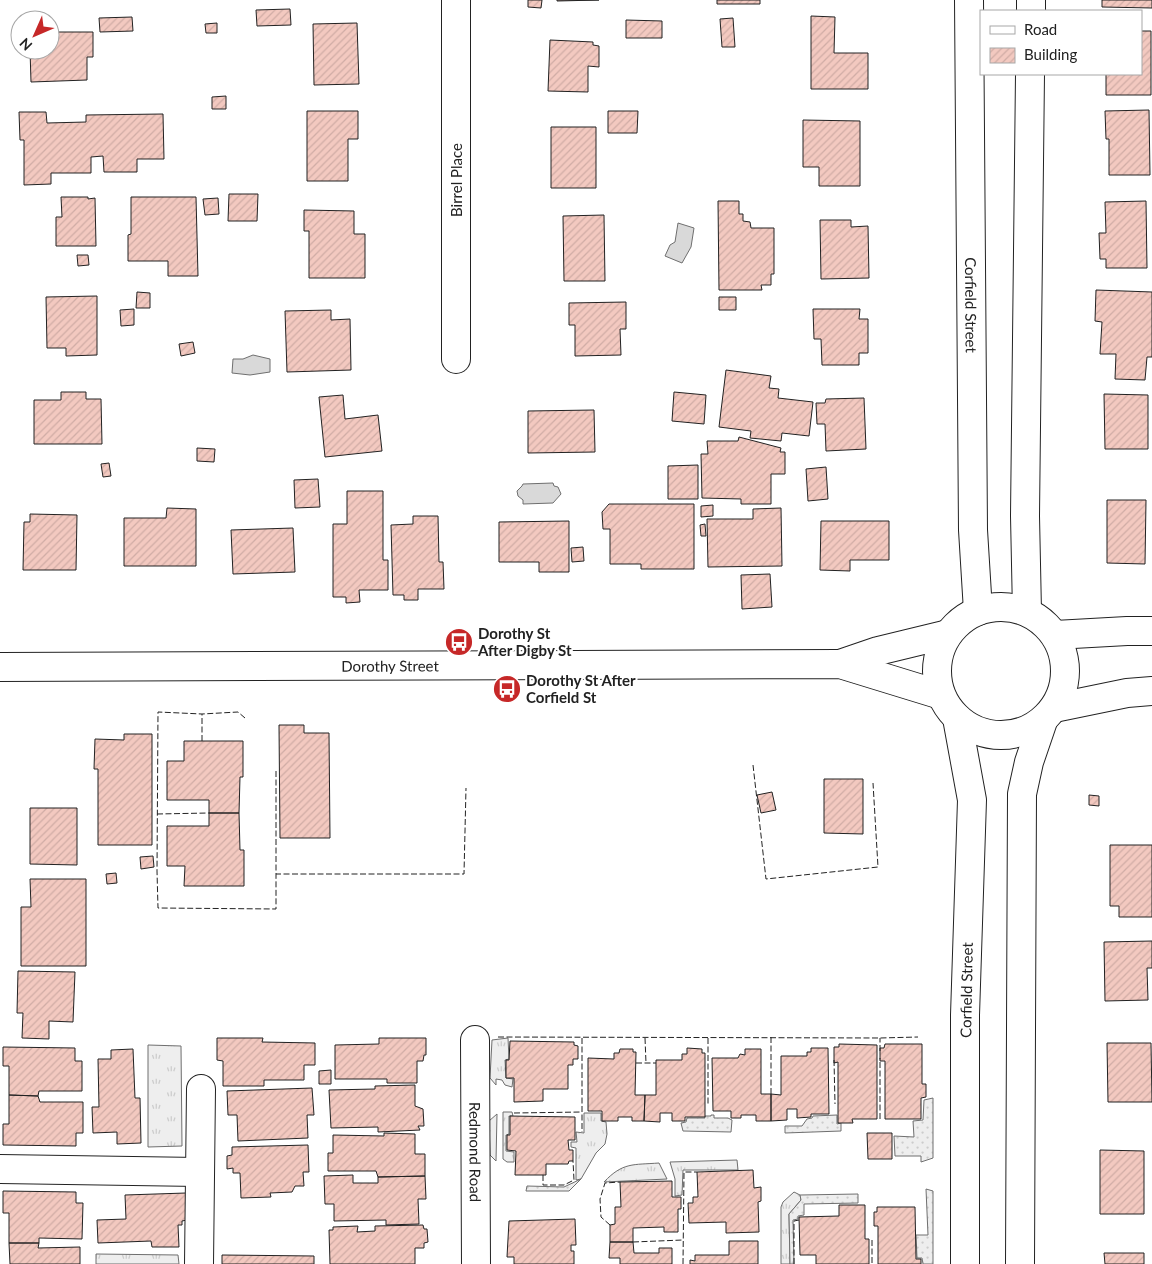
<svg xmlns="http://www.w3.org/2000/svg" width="1152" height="1264" font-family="Lato,sans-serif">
<defs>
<pattern id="grass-tufts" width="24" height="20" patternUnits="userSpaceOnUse" patternTransform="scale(1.25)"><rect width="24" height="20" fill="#eee"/><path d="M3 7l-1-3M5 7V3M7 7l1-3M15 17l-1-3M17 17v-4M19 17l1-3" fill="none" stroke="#ccc"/></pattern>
<pattern id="garden-dots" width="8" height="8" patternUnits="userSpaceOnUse" patternTransform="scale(1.25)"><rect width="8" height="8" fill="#eee"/><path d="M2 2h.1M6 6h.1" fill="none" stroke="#ccc" stroke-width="1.8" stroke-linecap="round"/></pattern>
<pattern id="building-hatch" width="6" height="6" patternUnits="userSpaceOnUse" patternTransform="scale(1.25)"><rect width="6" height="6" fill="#f3c9c0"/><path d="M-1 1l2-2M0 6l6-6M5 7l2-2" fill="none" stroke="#d0aca5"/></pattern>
</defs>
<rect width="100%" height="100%" fill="#fff"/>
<path fill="url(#grass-tufts)" stroke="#6f6f6f" d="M508,1038L509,1059L505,1060L506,1078L513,1079L512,1087L505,1085L502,1080L496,1079V1085L490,1078L492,1040Z
M148,1045L181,1046L182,1146L148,1147Z
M503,1112H512L513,1116H509V1134L506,1135V1151L514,1152V1162H507L503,1159Z
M584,1113H601V1121L606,1122L607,1134L605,1144L596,1153L581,1179L576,1180V1148L571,1147V1142H577L576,1132L584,1133Z
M497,1114L496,1161L490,1155L489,1121Z
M737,1160L738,1170H683L682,1195L675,1196V1179L670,1162Z
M659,1163L667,1179L604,1182C623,1162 633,1165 659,1163Z
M794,1192L800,1195L801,1200L789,1214L790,1264H781V1207L783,1202Z
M96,1254L178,1255L179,1264H96Z"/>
<path fill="url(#garden-dots)" stroke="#6f6f6f" d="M933,1098V1158L921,1162V1156H895L894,1136L914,1137L913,1121L923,1120L924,1100Z
M711,1115H714V1118H728L732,1120L731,1132L683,1131L681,1123L686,1122L687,1118H705V1116H711Z
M837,1115V1124L841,1123V1131L785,1133V1126H802L807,1119L812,1118L813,1116Z
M581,1179L569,1191H526L527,1186L564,1187Z
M926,1189L933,1191V1264H923L922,1258H917L916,1235H928Z
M858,1194V1203L804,1204V1215L798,1216V1219L793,1220L794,1264H790L789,1214L801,1200L800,1195Z"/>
<path fill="#d9d9d9" stroke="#6f6f6f" d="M678,223L694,228L691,247L682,263L665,256L670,245L675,242Z
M253,355L270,359V372L250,375L232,373L233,359H243Z
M553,483L554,486L558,487L561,494L553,503L523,504V500L518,496L517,491L522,486L523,484Z"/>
<path fill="url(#building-hatch)" stroke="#222" d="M528,0H542L541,8L528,7Z
M557,0H599L557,1Z
M717,0H760V4H717Z
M1102,0H1152V8L1102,7Z
M290,9L291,25L257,26L256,10Z
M811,16L835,17L834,53H868V89H811Z
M132,17L133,31L100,32L99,18Z
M733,18L735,47H722L720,19Z
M626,20L662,21V38H626Z
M217,23V33H206L205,24Z
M357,23L359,84L314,85L313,24Z
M1141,31H1151V95H1106V74H1141Z
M50,32H93V57H87V80L31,82L30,50H50Z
M550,40L593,42V45L599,46V67L588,66V92L548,91Z
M226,96V109H212V97Z
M1149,110L1150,175H1109V139H1106L1105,111Z
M307,111H358V139H348V181H307Z
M608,111H638L637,133H608Z
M19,112H46L47,123L86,122V115L163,114L164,159H137V172H104L103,156L91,157V173H51V184L24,185V140H20Z
M803,120L860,121V186H819V167H803Z
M551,127H596V188H551Z
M229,194H258L257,221H228Z
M61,197H88V199L95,198L96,246H56V217H62Z
M131,197H196L198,276H168V261H128V235L131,234Z
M218,198L219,214L205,215L203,199Z
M718,201H739V214H743V221L750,222L751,228H774V274H771V285H761L762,290H719Z
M1146,201L1147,268H1106V259H1100L1099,233H1106L1105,202Z
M304,210L354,211V234H365V278H309V231H304Z
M604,215L605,281H564L563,216Z
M820,220H851V227L868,226L869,278L821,279Z
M77,255H88L89,265L78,266Z
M1096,290L1152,292V357H1147L1145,380L1115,379L1116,354H1100L1102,322L1095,321Z
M137,292L150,293V308H136Z
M97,296V355L66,356V348H47L46,297Z
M719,297H736V310H719Z
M626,302V329H620L621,355L575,356V325H569V303Z
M134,309V325L121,326L120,310Z
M813,309H860L859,319H868V353H859V365H822L821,339H814Z
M331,310V320L350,319L351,370L287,372L285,311Z
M193,342L195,353L181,356L179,344Z
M726,370L771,376L769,388L779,389L778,398L813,402L809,436L782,433L781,441L750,438L751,431L719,427Z
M61,392H86V399H101L102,444H34V400H61Z
M674,392L706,395L704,424L672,421Z
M1104,394L1148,395V449H1105Z
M343,395L345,419L378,415L382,451L325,457L319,397Z
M864,398L866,449L826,451L825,424H817L816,403H825L826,399Z
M594,410L595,452L528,453V411Z
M739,437L781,448L780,452H785V474H771V504H741V499L702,498L701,454H708L707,441H738Z
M197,448L215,449L214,462L197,461Z
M109,463L111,476L103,477L101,464Z
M698,465V499H668V466Z
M826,467L828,499L808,501L806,469Z
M318,479L320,507L295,508L294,480Z
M347,491H383V560H388V590H359L360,602L346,603V597H333V524H347Z
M1107,500H1146L1145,564L1107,563Z
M609,504H694V569H641V564H610V529H603L602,512Z
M713,505V516L701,517V506Z
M167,508L196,509V566H124V518H166Z
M781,508L782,566L708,567L707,519H753V509Z
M30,514L77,515L76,570H23L24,522H30Z
M413,516H438L439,562H443L444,589H418V600H404V595H393L391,525L413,524Z
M569,521V572H539V562H499V522Z
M821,521H889V560H850V571L820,570Z
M705,524L706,536H701L700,525Z
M293,528L295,572L233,574L231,530Z
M583,547L584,561L572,562L571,548Z
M770,574L772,607L742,609L741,575Z
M279,725H304V733H329L330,838H280Z
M124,734H152V845H98V769H94L95,739L124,740Z
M184,741H243V777H240L239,813H209V800H167V761H184Z
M824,779H863V834L824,833Z
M772,792L776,810L761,813L757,795Z
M1089,795L1099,796V806L1089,805Z
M30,808H77V865L30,864Z
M209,813H239L240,850H244V886H184L185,866H167V826H209Z
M1110,845H1152V917H1119V906H1110Z
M153,856L154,867L141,869L140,857Z
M116,873L117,883L107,884L106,874Z
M30,879H86V966H21V907H31Z
M1152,941V968H1147L1148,1000L1105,1001L1104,942Z
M18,971L75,972L73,1022L49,1021V1039L22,1038L23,1013H17Z
M217,1038H263L262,1042L315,1043V1065H304V1080H264V1086H223V1061L217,1060Z
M379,1038H426V1055H424L423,1061H417V1083H387V1079H335V1045L379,1044Z
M510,1041L574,1042V1045L578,1046V1059H573V1065H568V1089H543V1101L514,1102V1078H506V1060H509Z
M1107,1043H1151L1152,1102H1108Z
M839,1044L877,1045V1119H852L853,1123H838V1062L834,1063V1047H839Z
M885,1044H922V1084H926V1097L921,1098V1119H885V1061H880V1048H884Z
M3,1047L75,1048V1061H82V1091H39L38,1096L9,1095V1066H3Z
M687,1048L702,1049V1053H705V1117H685V1121H672V1113H660V1122L644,1121L645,1095H656V1060H682V1054H687Z
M811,1048H828L829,1114H811V1117L797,1118V1109H787V1120L771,1121V1094L781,1095V1056H807V1052H811Z
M133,1049L135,1098H140L141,1143L117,1144V1132L93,1133L92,1107H99L98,1059H111V1050Z
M620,1049H633V1052H636L635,1095H645L644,1121H632V1117H618V1121H602V1111H588V1058L614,1059V1053H619Z
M745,1049H761V1094H771V1121H756V1115H741V1118H731V1111H713L712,1058H738L740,1054L745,1055Z
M331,1070V1084H319V1071Z
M415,1085V1106L423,1109L424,1126H418L420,1130L378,1132V1127L331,1128L329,1090L375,1089V1086Z
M312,1088L314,1115H307L308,1138L238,1141L237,1115H228L227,1091Z
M9,1095L38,1096L40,1102H83V1133H76V1146L3,1145V1124H9Z
M510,1116L575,1117V1140H568L569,1150H573V1161H569L568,1164H546V1175H515L516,1151L507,1150V1135H510Z
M384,1133L415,1134V1154H425V1176L378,1177L376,1171H328V1153H333V1135L384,1136Z
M867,1133H892V1159H868Z
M308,1145L309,1172H303L304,1186H295L292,1192L270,1193L271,1197L241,1198L240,1173H233V1168L227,1169V1156L232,1155V1147Z
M1100,1150L1144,1151V1214H1100Z
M753,1170L754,1188L761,1187V1201L758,1202L759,1232L726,1233V1222L689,1223L688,1203H693V1197H698L697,1172Z
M353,1175V1183H378V1177L425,1176L426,1199H418L419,1224L386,1225V1220L334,1221V1204H325L324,1176Z
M672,1181V1197H681V1209H678V1232H664V1227L633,1228V1242H610V1225L615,1224V1207H621L620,1182Z
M3,1191L76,1192V1203H83L82,1239L39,1238V1243H9V1213H3Z
M186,1193L187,1220L182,1221V1225H178L179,1247H152L151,1241L98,1243L97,1220L126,1219L125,1195Z
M839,1205H865V1239H869V1264H816V1255H800L799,1217L839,1216Z
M877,1207H915L916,1259H921V1264H878V1226H874V1212H877Z
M575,1219L576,1245H571V1251H574V1264H514V1257H507L509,1221Z
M423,1225L424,1229H427L428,1242L424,1243V1248H415V1264H330L329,1230H333V1227L358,1226L357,1232L375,1231V1226Z
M729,1241H758V1264H690V1260L695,1261V1255H729Z
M610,1242H633L634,1253H659V1248H672V1264H620V1258H609Z
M9,1243H39L38,1248L80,1247V1264H10Z
M1104,1253H1144V1264H1105Z
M222,1255L314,1256V1264H222Z"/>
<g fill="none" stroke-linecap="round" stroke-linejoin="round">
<defs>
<g id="street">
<path d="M456,359V0"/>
<path id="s1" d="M475,1040L476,1264"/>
<path d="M0,1169L199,1172"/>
<path d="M199,1264L201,1089"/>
</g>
<g id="secondary">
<path d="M840,664L878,651L948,634"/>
<path id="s2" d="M0,667L840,664L941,695"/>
</g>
<g id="primary">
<path id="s3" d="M969,0L973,530L978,611"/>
<path d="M1031,11V0"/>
<circle cx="1001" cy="671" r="64"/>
<path d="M1027,612L1025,516L1030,74"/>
<path d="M1055,635L1127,631H1152"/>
<path d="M1054,708L1127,693L1152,691"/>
<path d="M957,718L972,800L965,1015V1264"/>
<path d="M1020,1264L1022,794L1029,762L1043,721"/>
</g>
</defs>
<use href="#street" stroke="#222" stroke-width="30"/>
<use href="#secondary" stroke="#222" stroke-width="30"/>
<use href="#primary" stroke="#222" stroke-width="30"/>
<use href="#street" stroke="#fff" stroke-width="28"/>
<use href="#secondary" stroke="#fff" stroke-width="28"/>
<use href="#primary" stroke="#fff" stroke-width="28"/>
<path stroke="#222" stroke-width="1" stroke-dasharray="6 2.5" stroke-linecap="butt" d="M245,718L238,712L202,714L158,712L157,871L158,908L276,909V874
M202,741V714
M753,765L766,879L878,867L873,783
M276,771V874H464L466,788
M157,814L209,813
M498,1037L880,1038L918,1037
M771,1037V1094
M582,1038V1132
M645,1038L646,1063
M708,1038V1104
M880,1051V1038
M834,1060L835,1104
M636,1063H656
M514,1113L582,1112
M880,1119V1058
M543,1175V1185H564L574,1180L573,1161
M610,1225L601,1217L600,1199L605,1183L620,1182
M872,1240V1264
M633,1242L683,1240
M683,1264L684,1172H697
M794,1264V1221L799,1220"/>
</g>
<defs>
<symbol id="bus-disc" viewBox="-11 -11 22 22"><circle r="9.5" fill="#c62828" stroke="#fff"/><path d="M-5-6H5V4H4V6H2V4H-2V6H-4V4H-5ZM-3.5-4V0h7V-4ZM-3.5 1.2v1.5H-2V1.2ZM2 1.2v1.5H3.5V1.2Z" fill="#fff"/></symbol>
</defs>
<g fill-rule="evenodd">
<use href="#bus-disc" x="443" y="626" width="32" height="32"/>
<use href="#bus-disc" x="491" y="673" width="32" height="32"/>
</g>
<g text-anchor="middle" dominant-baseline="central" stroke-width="4" stroke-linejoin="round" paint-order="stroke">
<g font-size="15" fill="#222" stroke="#fff">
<text transform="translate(456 180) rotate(-90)">Birrel Place</text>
<text stroke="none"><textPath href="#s3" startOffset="305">Corfield Street</textPath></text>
<text stroke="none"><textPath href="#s2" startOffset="390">Dorothy Street</textPath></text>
<text transform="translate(966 990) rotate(-89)">Corfield Street</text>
<text stroke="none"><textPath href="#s1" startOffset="112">Redmond Road</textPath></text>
</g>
<g font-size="15" font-weight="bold" fill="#222" stroke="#fff" text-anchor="start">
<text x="478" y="633">Dorothy St<tspan x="478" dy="17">After Digby St</tspan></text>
<text x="526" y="680">Dorothy St After<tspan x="526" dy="17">Corfield St</tspan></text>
</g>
</g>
<rect x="980" y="10" width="162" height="65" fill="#ffffff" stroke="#a7a7a7"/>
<rect x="990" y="26" width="25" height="8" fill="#ffffff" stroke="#a7a7a7"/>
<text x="1024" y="35" font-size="15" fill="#222222">Road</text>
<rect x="990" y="48" width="25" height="15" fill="url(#building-hatch)" stroke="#a7a7a7"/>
<text x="1024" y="60" font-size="15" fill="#222222">Building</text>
<g transform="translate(35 35) rotate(225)"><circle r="24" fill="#ffffff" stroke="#a7a7a7"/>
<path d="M0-4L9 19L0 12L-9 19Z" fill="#c62828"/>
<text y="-8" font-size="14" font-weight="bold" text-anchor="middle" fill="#222222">N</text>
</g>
</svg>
